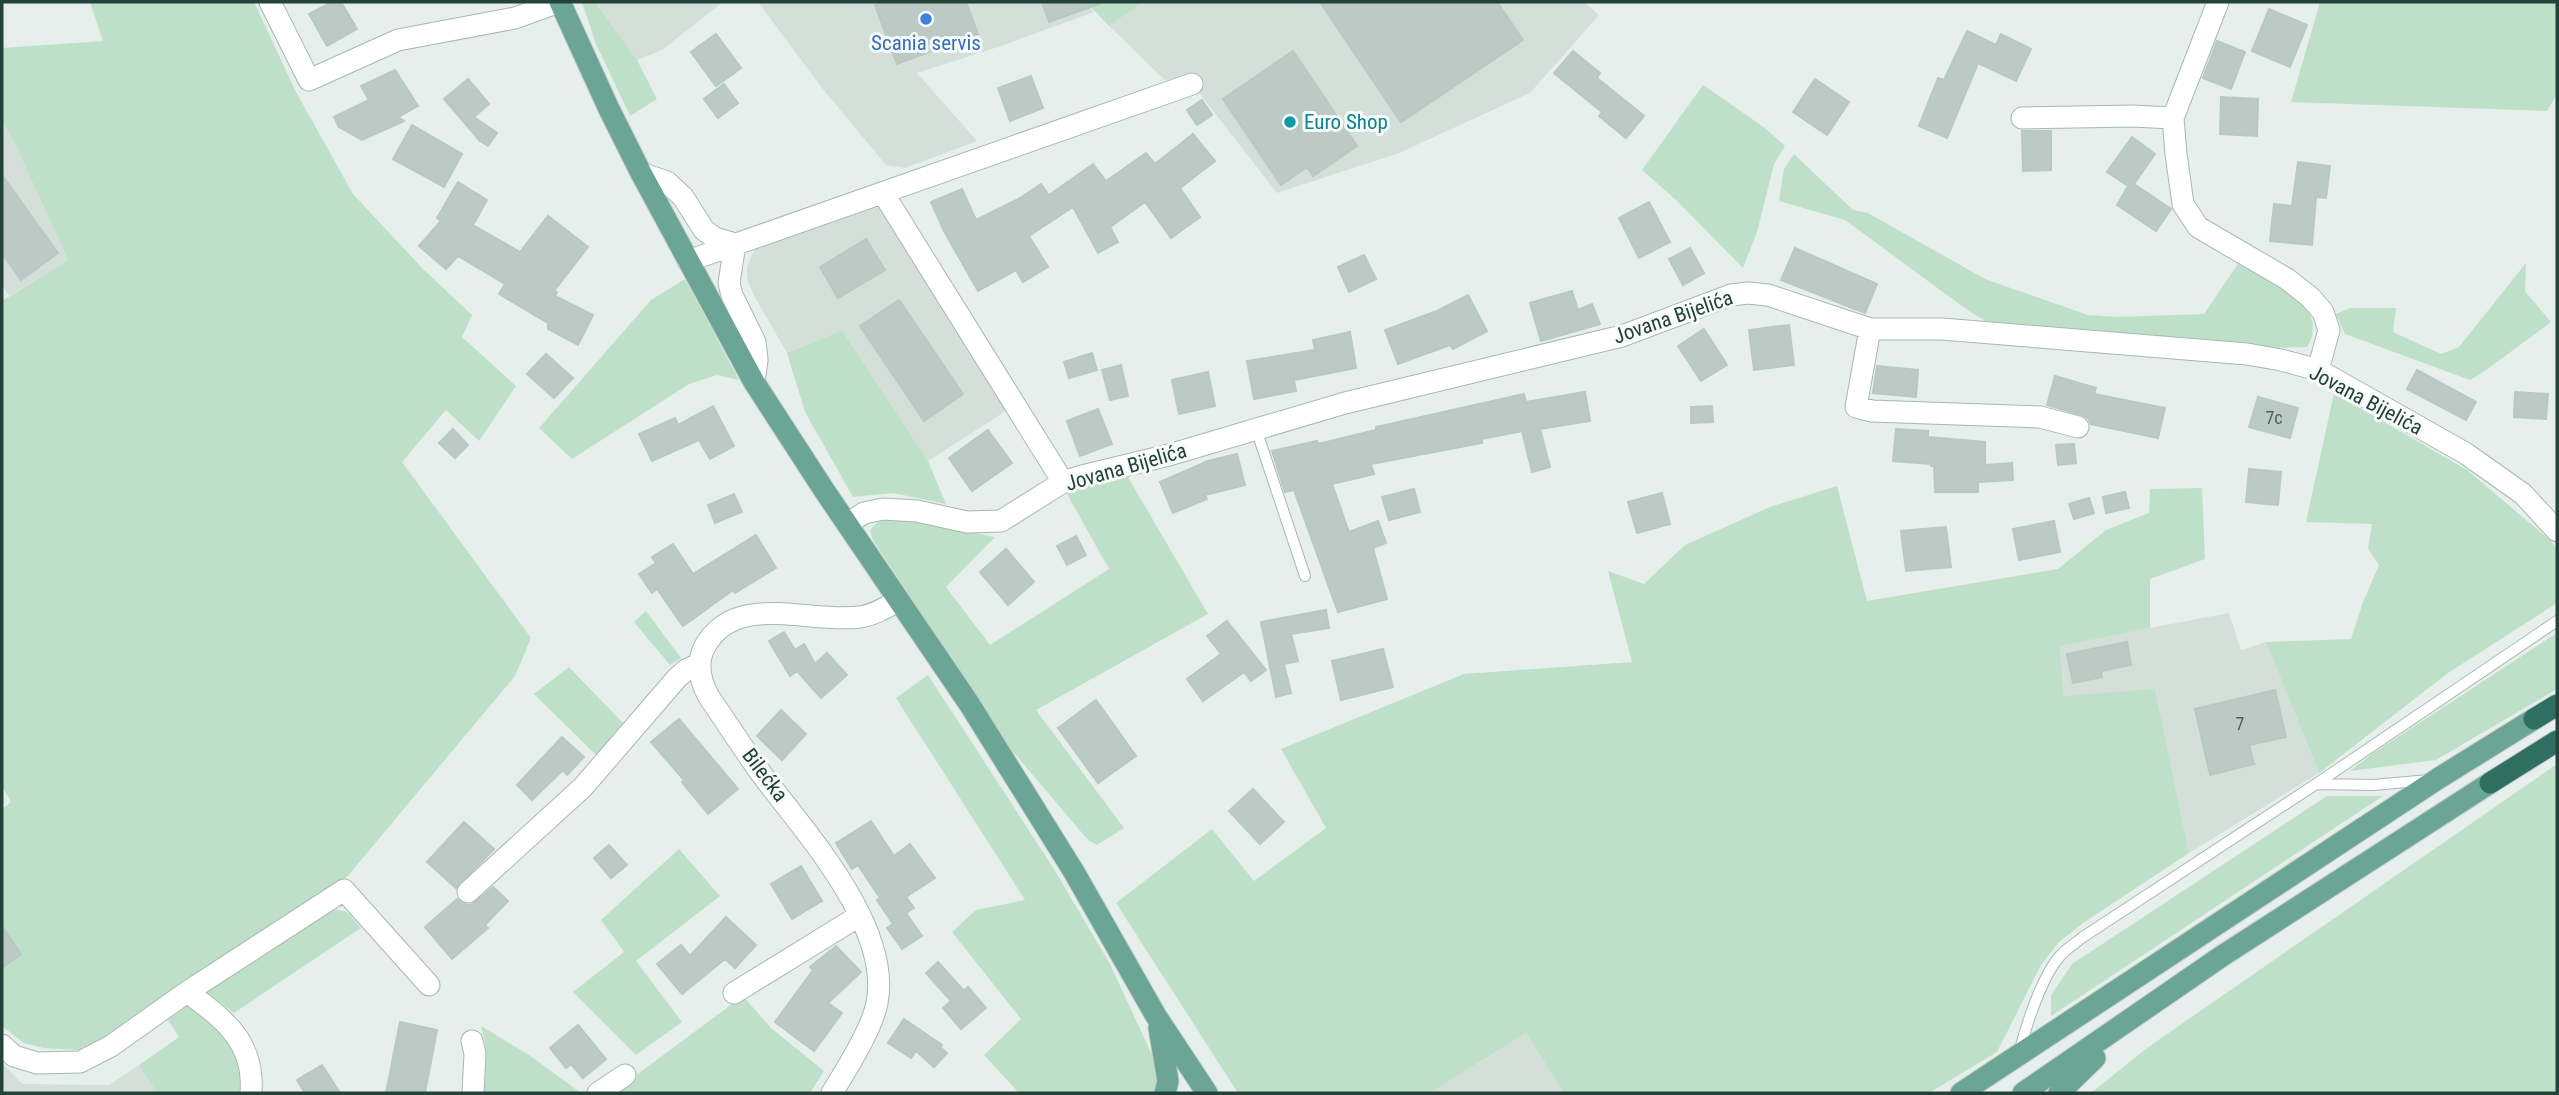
<svg xmlns="http://www.w3.org/2000/svg" width="2559" height="1095" font-family="'Roboto Condensed',sans-serif">
<rect width="100%" height="100%" fill="#e6efeb"/>
<path fill="#d4dfda" d="M595,2H723L662,50L637,60Z
M758,2H1086L1094,12L1004,45L917,73L977,141L905,168L886,165L822,88Z
M1144,2H1584L1599,15L1530,93L1399,153L1277,193L1186,76L1165,80L1109,26Z
M2,121L16,146L68,260L9,296L2,285Z
M879,203L923,277L1009,409L928,461L842,330L787,353L753,294L747,279V267L756,247Z
M2229,613L2241,650L2266,642L2319,773L2189,853L2155,690L2064,696L2060,645Z
M1526,1033L1564,1093H1430Z
M2,1063L22,1084L109,1085L139,1065L157,1093H2Z"/>
<path fill="#bfe0c8" d="M90,2H254L296,92L353,194L423,269L472,315L462,337L516,386L479,441L446,410L402,462L531,638L515,676L346,878L100,1040L80,1050L44,1048L24,1043L2,1026V809L11,802L2,786V301L68,260L16,146L2,121V48L103,41Z
M582,2H595L637,60L657,99L630,116L596,44Z
M1086,2H1144L1109,26Z
M2320,2H2557V94L2547,111L2291,102Z
M1703,85L1765,128L1785,146L1774,164L1757,232L1743,268L1676,200L1642,170Z
M1794,154L1853,210L1868,213L1985,279L2088,315L2117,317L2204,314L2238,264L2269,276L2309,310L2313,324L2312,337L2307,347L2273,348L1990,324L1966,309L1845,220L1779,201L1784,169Z
M2526,263L2525,291L2551,322L2482,373L2470,380L2345,334L2336,314L2350,308H2396L2393,332L2441,354L2459,347Z
M685,279L739,380L717,375L689,384L572,459L539,428L651,300Z
M842,330L928,461L946,504L893,493L853,497L805,412L787,353Z
M2334,393L2467,470L2551,541L2557,550V603L2448,673L2319,773L2266,642L2351,639L2363,602L2379,565L2368,549L2372,524L2306,522Z
M1125,472L1208,614L1036,710L1124,828L1097,845L1088,840L1009,747L873,540L870,531C877,520 885,518 898,517L995,537L946,587L990,645L1109,569L1067,494Z
M1837,486L1867,601L2058,569L2106,530L2149,513L2150,489L2202,488L2205,559L2150,579V628L2060,646L2064,696L2155,689L2189,853L2083,923L2059,942L2041,965L1997,1052L1929,1093H1564L1526,1033L1430,1093H1238L1116,903L1212,829L1254,881L1326,828L1281,749L1464,674L1632,662L1608,571L1644,584L1685,545L1770,507Z
M646,611L681,658L670,665L634,622Z
M2557,633V689L2436,760L2350,771L2372,754Z
M569,667L626,726L598,757L534,694Z
M928,675L1054,869L1110,964L1153,1057L1158,1073L1156,1093H1019L984,1055L1021,1019L952,932L976,910L1025,900L896,698Z
M2557,764V1093H2091L2147,1048Z
M2327,796H2383L2051,1016V995L2072,964Z
M679,849L720,896L636,961L682,1022L636,1055L573,992L624,952L601,920Z
M334,909L347,912L361,928L234,1013L206,992Z
M743,996L771,1028L824,1071L810,1093H612Z
M188,1005C223,1027 243,1049 244,1093H157L139,1065L179,1037L168,1020Z
M481,1026L529,1055L581,1093H482L485,1043Z"/>
<path fill="#bbcac4" stroke="#b8c9c2" stroke-width="2" d="M332,2H341L357,29L327,46L309,14Z
M884,2H966L978,34L897,64L875,5Z
M1042,2H1099V4L1049,22Z
M1320,2H1497L1523,40L1401,122Z
M2269,9L2307,25L2290,67L2252,51Z
M1967,31L1996,45L2001,34L2031,49L2016,81L1978,63L1947,138L1919,126L1938,78L1944,80Z
M716,34L741,68L716,86L691,52Z
M2217,41L2245,52L2231,89L2203,78Z
M1293,51L1357,146L1313,176L1307,167L1281,185L1223,99Z
M1573,51L1600,73L1597,78L1644,116L1626,138L1599,116L1602,112L1554,73Z
M395,70L418,106L398,117L404,121L362,140L339,127L334,117L369,100L361,86Z
M1031,76L1043,108L1010,121L998,88Z
M468,79L489,104L474,117L497,133L488,146L480,141L444,99Z
M1815,79L1849,102L1827,135L1793,112Z
M724,84L738,103L718,118L704,99Z
M2221,97L2258,99L2257,136L2220,134Z
M1202,100L1212,115L1197,125L1187,110Z
M412,125L462,154L444,187L393,159Z
M2022,131H2051V170L2023,171Z
M1193,134L1215,161L1180,188L1200,217L1171,238L1145,202L1110,227L1118,242L1098,253L1073,207L1029,236L1048,267L1023,282L1016,270L978,291L944,231L931,202L962,189L976,220L1020,198L1041,184L1049,195L1093,164L1106,181L1146,153L1155,164Z
M2132,137L2155,154L2134,184L2171,209L2156,231L2117,205L2128,186L2107,172Z
M2298,162L2330,166L2326,198L2316,197L2312,245L2270,241L2274,204L2292,206Z
M2,175L58,253L21,280L2,253Z
M458,182L487,200L473,225L520,252L548,216L588,247L554,291L557,292L555,296L593,315L578,345L548,329V323L499,294L505,284L458,256L446,269L419,246L441,221L437,218Z
M1649,202L1670,242L1639,258L1619,218Z
M866,239L885,270L838,298L820,267Z
M1690,248L1704,273L1683,285L1669,259Z
M1795,248L1877,284L1865,313L1781,280Z
M1364,255L1376,279L1349,292L1338,267Z
M1572,291L1578,310L1592,304L1600,324L1541,341L1530,303Z
M1468,295L1487,331L1453,349L1450,345L1398,364L1385,330L1437,311Z
M899,300L963,394L924,421L860,326Z
M1789,325L1794,365L1754,370L1749,330Z
M1704,329L1727,365L1701,381L1678,346Z
M1350,332L1356,368L1294,380L1296,391L1254,399L1247,361L1315,350L1313,340Z
M1092,353L1097,370L1069,378L1064,362Z
M546,354L573,378L554,398L527,374Z
M1121,365L1128,396L1110,400L1102,370Z
M1877,366L1918,370L1916,397L1873,393Z
M2417,370L2476,402L2466,420L2407,389Z
M1208,372L1215,406L1179,414L1172,380Z
M2055,376L2096,388L2094,394L2165,408L2158,438L2091,424L2088,418L2082,415L2047,405Z
M1585,392L1590,421L1540,429L1550,467L1532,472L1522,431L1482,439V443L1371,464L1374,474L1332,484L1349,532L1378,521L1386,543L1373,548L1387,599L1338,612L1294,490L1285,492L1272,451L1317,441L1318,444L1376,430V427L1524,394L1526,402Z
M2515,392L2548,394L2546,419L2514,417Z
M2258,397L2298,408L2290,438L2249,427Z
M713,406L734,446L710,459L699,440L652,461L639,434L675,418L678,425Z
M1712,406L1713,422L1691,423V407Z
M1098,409L1112,444L1080,456L1067,421Z
M453,429L468,445L455,458L439,443Z
M1896,429L1928,431V437L1985,442V465L2012,463L2013,480L1978,482V492H1935L1934,466H1931V464L1893,461Z
M988,430L1012,463L972,491L949,458Z
M2074,444L2076,463L2058,465L2056,445Z
M1237,454L1245,485L1205,495L1207,499L1173,513L1160,482L1208,461Z
M2249,469L2281,472L2278,505L2246,502Z
M1414,489L1420,512L1389,520L1382,497Z
M2125,492L2129,508L2106,513L2103,497Z
M1662,493L1670,524L1637,533L1628,502Z
M734,494L742,512L715,523L708,505Z
M2089,498L2094,513L2074,519L2069,504Z
M2054,521L2060,552L2019,560L2013,529Z
M1946,527L1951,567L1906,571L1901,531Z
M756,535L776,568L735,593L733,590L683,626L657,589L652,593L639,574L656,563L652,557L673,544L693,574Z
M1076,536L1086,555L1067,565L1057,546Z
M1006,549L1034,582L1008,605L980,572Z
M1326,610L1329,628L1291,634L1298,661L1284,664L1291,693L1276,697L1261,622Z
M1227,621L1266,670L1251,681L1244,672L1203,701L1187,679L1221,654L1207,636Z
M784,632L795,650L804,644L815,664L827,653L847,675L821,698L797,671L790,676L769,641Z
M2127,642L2131,665L2101,671L2102,677L2073,683L2067,654Z
M1383,649L1393,687L1341,700L1332,661Z
M2275,690L2286,737L2249,745L2254,764L2210,775L2195,709Z
M1096,700L1136,756L1098,783L1058,728Z
M781,710L806,734L782,760L757,736Z
M679,719L738,789L708,814L682,782L684,780L651,742Z
M562,737L584,757L567,775L563,770L532,800L517,785Z
M1253,789L1284,822L1260,844L1229,811Z
M871,821L894,856L910,844L935,878L906,897L914,908L906,913L922,936L902,949L887,928L893,924L877,900L880,898L858,865L852,869L836,843Z
M464,822L494,849L456,888L427,862Z
M609,845L627,865L611,878L594,858Z
M801,866L822,901L792,919L771,884Z
M493,887L508,901L485,925L488,928L452,959L425,927L457,899L463,904L471,905Z
M726,917L756,945L735,968L725,959L682,994L657,964L681,945L690,956Z
M2,926L21,954L2,968Z
M836,946L861,972L828,1003L842,1013L814,1051L775,1022L813,970L810,967Z
M938,962L964,991L968,987L986,1008L961,1029L943,1008L951,1001L926,973Z
M904,1019L942,1045L940,1047L947,1053L934,1067L916,1051L911,1058L888,1043Z
M400,1022L437,1030L425,1093H386Z
M578,1025L606,1059L583,1078L571,1064L566,1068L550,1048Z
M322,1065L340,1093H305L297,1080Z"/>
<g fill="none" stroke-linecap="round" stroke-linejoin="round">
<defs>
<path id="lane" d="M1256,429L1305,576
M2316,784L2373,785L2429,780
M2019,1053C2026,1026 2042,975 2061,955C2067,948 2076,943 2083,937L2316,784L2557,621"/>
<path id="street" d="M270,2L309,80L398,40L515,18L559,2
M2218,2L2173,118L2176,154L2183,204L2198,227L2287,279L2310,297L2323,312L2329,330L2318,370
M2022,118L2133,116L2173,118
M641,173L667,182L683,197L704,230L715,238L735,244L729,283L732,295L755,342L757,360L754,382
M883,193L1063,482
M688,261L1192,84
M1870,329L1856,407L1872,411L2040,417L2078,427
M847,524L864,513L883,509L917,511L967,522L1001,521L1063,482L1082,476L1169,455L1345,403L1622,336L1731,295L1748,293L1768,295L1870,329H1942L2247,354L2281,360L2318,370L2465,453L2523,494L2557,531
M468,892L583,787L677,678L686,670L699,664
M187,992C224,1019 255,1042 251,1093
M734,993L859,916
M472,1041L475,1054L473,1093
M2,1045L14,1056L37,1063L80,1062L111,1046L187,992L344,890L429,985
M598,1093L625,1075
M832,1093C846,1070 872,1029 877,1003C892,927 805,832 763,776C744,750 727,723 709,697C700,681 696,663 705,646C736,591 809,624 860,617C874,615 887,607 899,600"/>
<path id="primary" d="M560,2L609,109L641,173L754,382L824,490L970,705L1074,872L1156,1016L1207,1093
M1159,1028L1168,1081L1165,1093
M1961,1093L2439,778L2534,719
M2023,1093L2222,956L2490,783
M2059,1093L2095,1058"/>
<path id="highway" d="M2534,719L2557,705
M2490,783L2557,741"/>
</defs>
<use href="#lane" stroke="#a8b8b2" stroke-width="12"/>
<use href="#street" stroke="#a8b8b2" stroke-width="23"/>
<use href="#primary" stroke="#c2cac8" stroke-width="23"/>
<use href="#highway" stroke="#c2cac8" stroke-width="23"/>
<use href="#lane" stroke="#fff" stroke-width="10"/>
<use href="#street" stroke="#fff" stroke-width="21"/>
<use href="#primary" stroke="#6aa596" stroke-width="21"/>
<use href="#highway" stroke="#2f6f62" stroke-width="21"/>
</g>
<circle fill="#3f7fe0" stroke="#f7fbf9" stroke-width="2.5" cx="926" cy="19" r="7"/>
<circle fill="#0f9aa8" stroke="#f7fbf9" stroke-width="2.5" cx="1290" cy="122" r="7"/>
<g text-anchor="middle" dominant-baseline="central" stroke-width="6" stroke-linejoin="round" paint-order="stroke">
<g font-size="18" fill="#4a645c">
<text x="2274" y="417">7c</text>
<text x="2240" y="723">7</text>
</g>
<g font-size="21" fill="#366cbe" stroke="#f7fbf9">
<text x="926" y="43">Scania servis</text>
</g>
<g font-size="21" fill="#0d838f" stroke="#f7fbf9" text-anchor="start">
<text x="1304" y="122">Euro Shop</text>
</g>
<g font-size="21" fill="#24423a" stroke="#f7fbf9">
<text transform="translate(1673 317) rotate(-19)">Jovana Bijelića</text>
<text transform="translate(2366 400) rotate(28)">Jovana Bijelića</text>
<text transform="translate(1126 467) rotate(-16)">Jovana Bijelića</text>
<text transform="translate(765 775) rotate(53)">Bilećka</text>
</g>
</g>
<rect width="2559" height="1095" fill="none" stroke="#24423a" stroke-width="7"/>
</svg>
